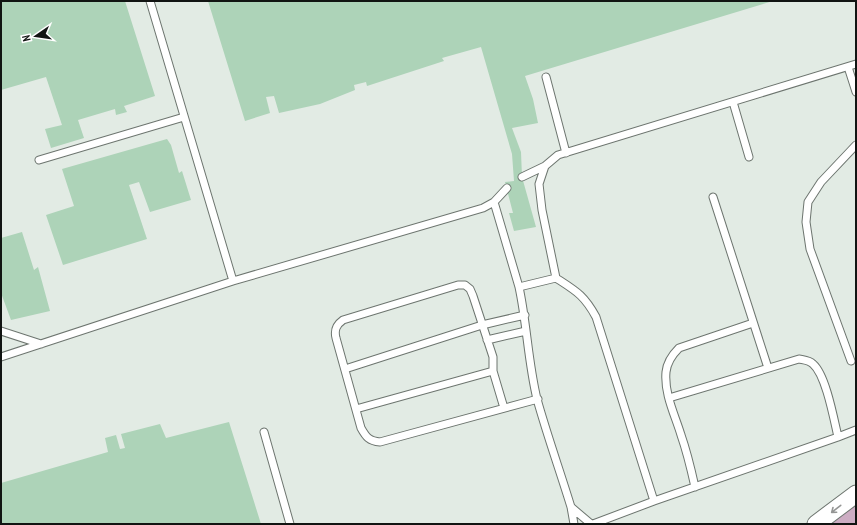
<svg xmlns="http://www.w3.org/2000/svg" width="857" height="525" font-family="'PT Sans Narrow',sans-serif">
<rect width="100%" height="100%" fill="#e2ebe4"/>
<path fill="#cdadc3" d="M856,505V524H831Z"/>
<path fill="#add3b8" d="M1,1H125L155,96L124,106L127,112L116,115L115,109L78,120L84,138L51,148L45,129L62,125L46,77L1,90Z
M208,1H773L525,76L533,99L538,123L512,128L521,152L522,177L536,227L514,231L509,213H513L505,182L514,181L512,154L481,47L442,58L444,61L367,86L366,82L354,85L355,90L320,104L279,113L274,96L266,97L270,113L245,121Z
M167,139L171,145L179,173L182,171L191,200L150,212L139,182L129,185L147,239L63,265L46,215L74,206L62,169Z
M22,232L34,270L38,267L50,311L11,320L1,293L2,280L1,238Z
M229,422L261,524H1V483L108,452L105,438L116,435L120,449L125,448L121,434L160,424L166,438Z"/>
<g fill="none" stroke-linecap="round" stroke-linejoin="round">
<defs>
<path id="service" d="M150,1L233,281
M848,67L856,92
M546,77L566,153
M733,102L749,157
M39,160L184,117
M522,177L545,166
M713,197L768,368
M494,202L507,188
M556,278L542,210L539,184L545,166L558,155L856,64
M1,331L41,344
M487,340L526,331
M1,357L233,281L483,208L494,202L519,287
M851,361L810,249L806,222L808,202L821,182L856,145
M345,369L482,325L525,315
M493,371L504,408
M669,398L799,359C804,360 809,360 813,364C826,375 834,420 838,437
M356,409L493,371V357L473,296L470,289L465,285H458L343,320C336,325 334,330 336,338L361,428C366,437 369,441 380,442L538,399
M264,432L290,524
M695,487C691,469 687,452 681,435C675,415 664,394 666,372C667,362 672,355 679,348L753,323
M654,501L838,437L856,430
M571,507L591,524
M574,524L571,507C560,471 547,435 537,399C528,362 527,324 519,287L556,278C576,291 584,295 596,317L654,501L593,524"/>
<path id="tertiary" d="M816,524L856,494"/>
</defs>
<use href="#service" stroke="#6d756f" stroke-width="9"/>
<use href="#tertiary" stroke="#6d756f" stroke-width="19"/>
<use href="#service" stroke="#fff" stroke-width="7"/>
<use href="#tertiary" stroke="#fff" stroke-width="17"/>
</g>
<defs><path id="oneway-shaft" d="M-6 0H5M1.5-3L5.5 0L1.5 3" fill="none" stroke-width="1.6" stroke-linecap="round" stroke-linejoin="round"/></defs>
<use stroke="#949594" href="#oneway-shaft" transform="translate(836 509) rotate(142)"/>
<rect width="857" height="525" fill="none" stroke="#111412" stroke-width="4"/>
<g transform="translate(36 36) rotate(257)" stroke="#ffffff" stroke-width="3" paint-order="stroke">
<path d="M0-3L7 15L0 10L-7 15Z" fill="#111412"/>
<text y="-6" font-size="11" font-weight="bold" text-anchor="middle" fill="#111412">N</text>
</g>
</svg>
